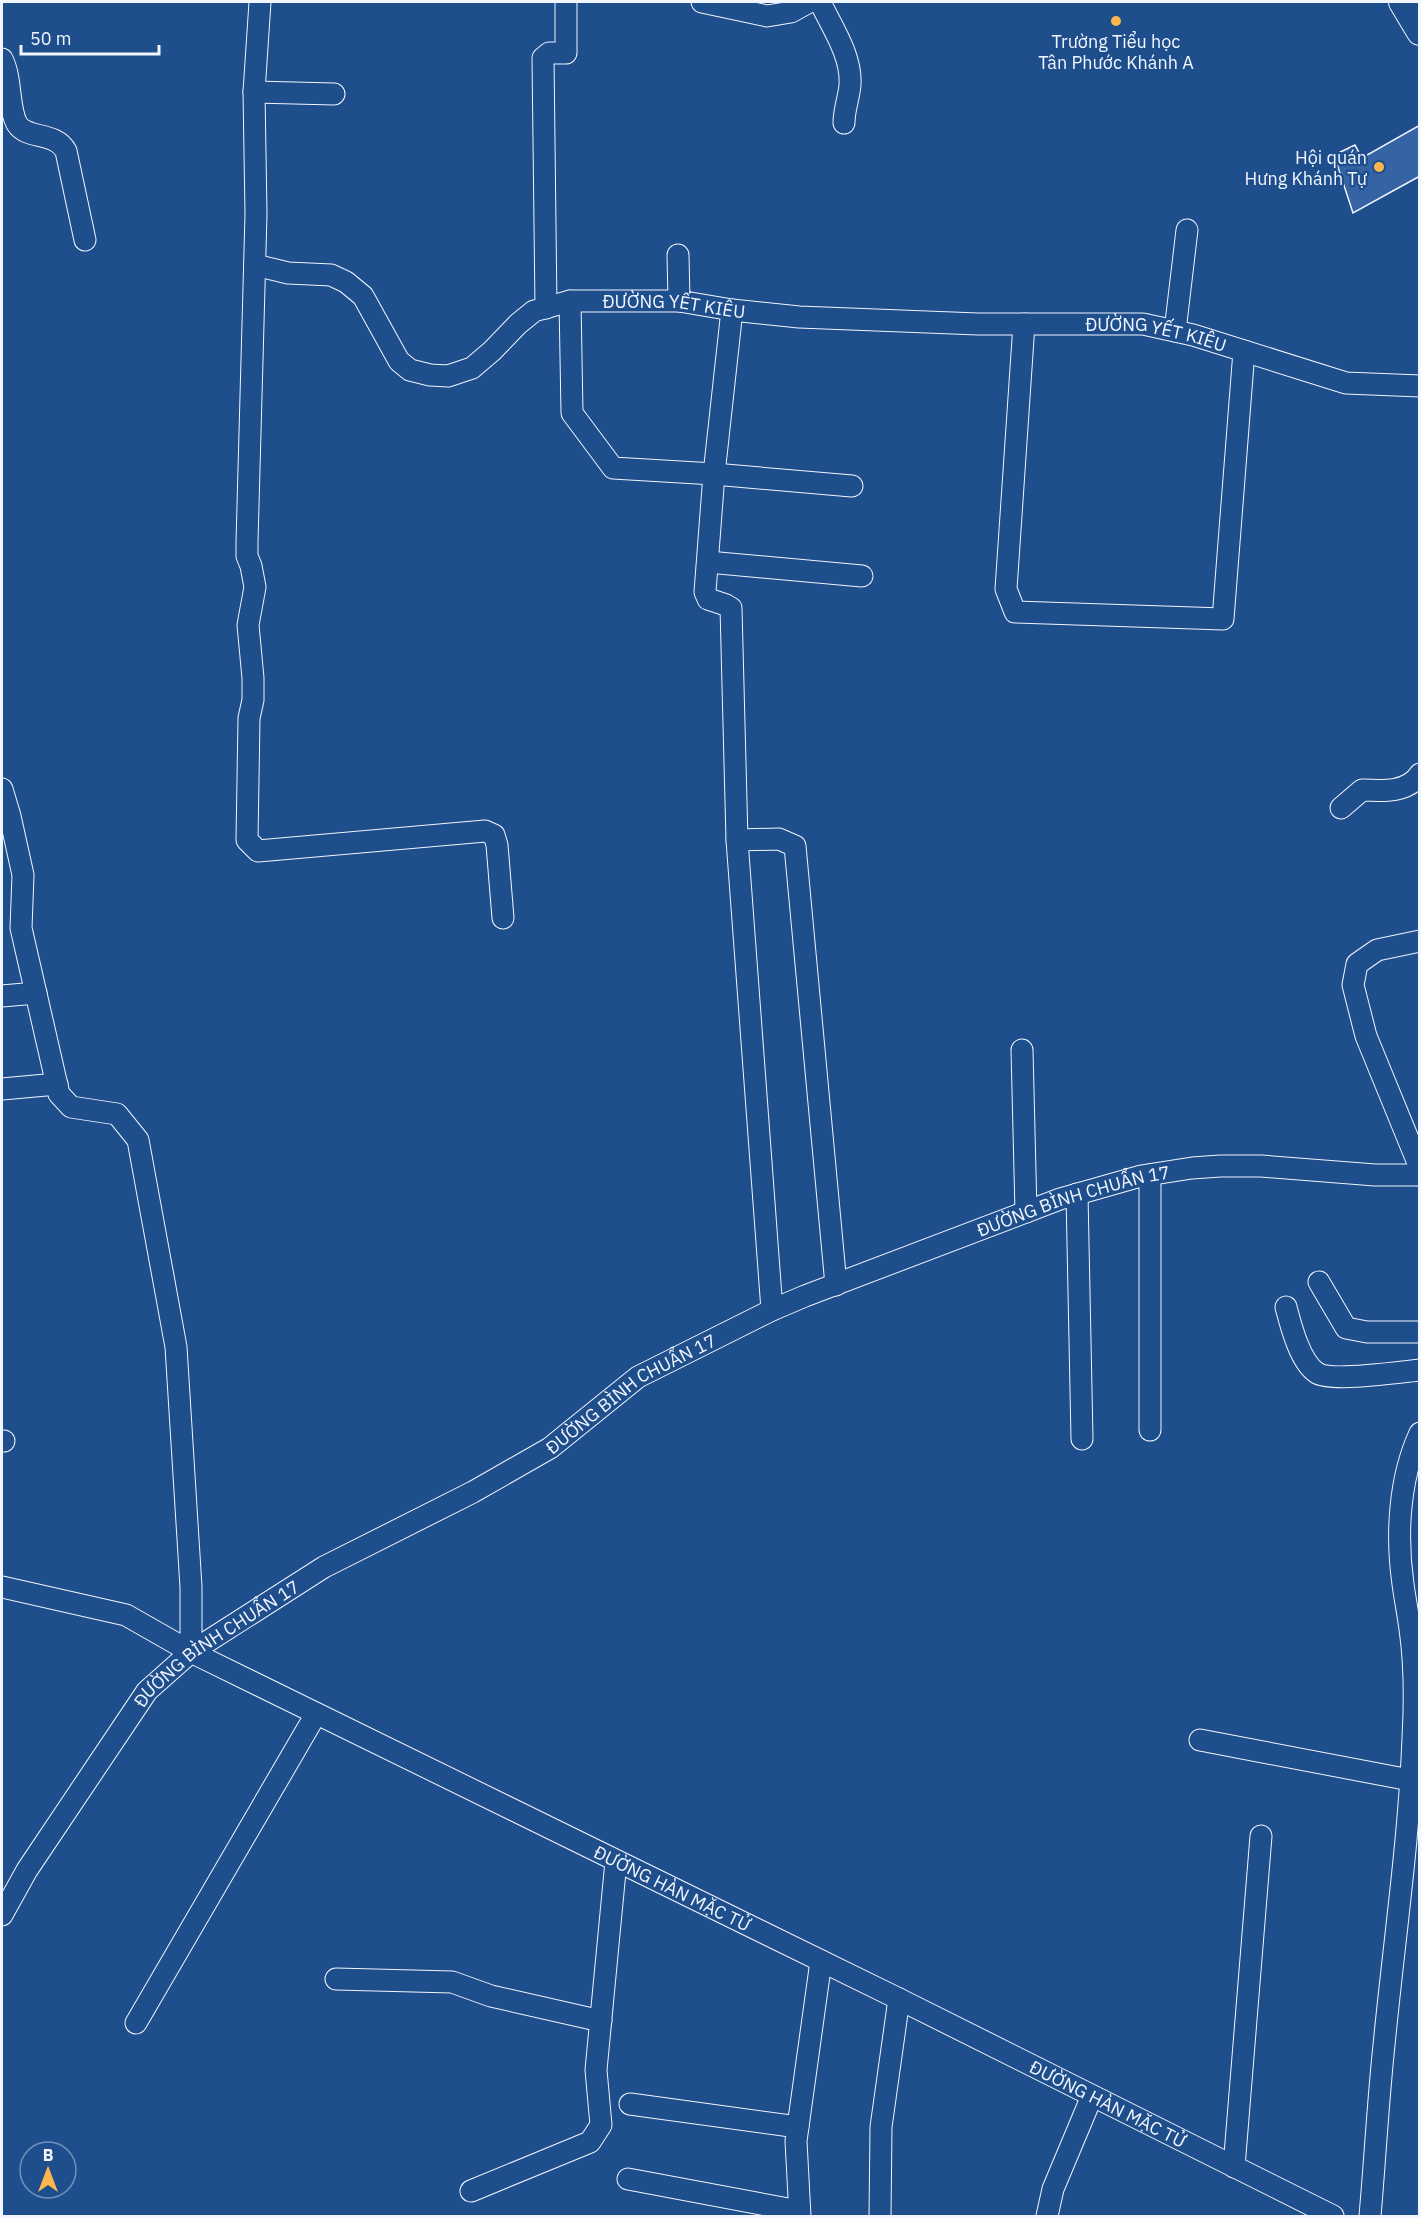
<svg xmlns="http://www.w3.org/2000/svg" width="1421" height="2218" font-family="'IBM Plex Sans',sans-serif">
<rect width="100%" height="100%" fill="#1f4e8c"/>
<path fill="#3563a3" stroke="#f2f6ff" stroke-width="1.5" d="M1420,125V176L1353,213L1334,155L1355,145L1362,158Z"/>
<g fill="none" stroke-linecap="round" stroke-linejoin="round">
<defs>
<g id="minor">
<path d="M260,2L254,92L256,214L247,542V556L251,566L255,587L248,625L253,678V700L249,718L247,840L258,851L485,831L494,835L497,845L503,918"/>
<path d="M702,2L767,16L791,12L809,2"/>
<path d="M820,2C832,27 852,56 850,85C849,98 844,109 844,123"/>
<path d="M2,59C12,78 8,108 17,124C27,140 55,131 66,151L85,240"/>
<path d="M254,92L334,94"/>
<path d="M678,255L679,301"/>
<path id="s1" d="M255,265L288,273L331,275L346,282L363,296L399,361L410,370L430,375L448,376L472,368L492,351L518,324L534,311L570,301H679L732,310L799,317L978,324H1143L1193,335L1346,383L1420,386"/>
<path d="M570,301L572,413L613,468L714,474L852,486"/>
<path d="M546,308L543,58L549,53H566V2"/>
<path d="M732,310L714,474L705,592L708,599L726,605L731,608L737,840L772,1310"/>
<path d="M1024,324L1006,589L1015,612L1223,619L1244,351"/>
<path d="M1175,331L1187,230"/>
<path d="M708,562L862,576"/>
<path d="M2,789L10,816L23,875L21,928L59,1094L71,1107L117,1114L138,1140L176,1347L191,1587V1652"/>
<path d="M1341,808L1362,790C1382,791 1408,793 1420,774"/>
<path d="M737,840L779,839L795,846L836,1285"/>
<path d="M1420,941L1377,950L1357,964L1353,985L1366,1036L1420,1168"/>
<path d="M2,996L36,993"/>
<path d="M1022,1050L1026,1212"/>
<path d="M2,1089L57,1084"/>
<path d="M1150,1175V1430"/>
<path d="M1077,1194L1082,1439"/>
<path d="M1319,1282L1346,1328L1367,1332H1420"/>
<path d="M1286,1307C1291,1326 1300,1362 1317,1373C1331,1382 1400,1372 1420,1370"/>
<path d="M2,1441H4"/>
<path id="s2" d="M2,1587L126,1615L191,1652L899,1999L1333,2216"/>
<path d="M1200,1740L1410,1780"/>
<path id="s3" d="M2,1915L27,1870L147,1691L191,1652L324,1567L473,1492L550,1448L638,1377L772,1310L805,1296L1060,1199L1141,1176L1192,1168L1220,1166H1261L1375,1175H1420"/>
<path d="M336,1979L452,1982L491,1996L601,2021"/>
<path d="M136,2023L316,1714"/>
<path d="M630,2104L798,2127"/>
<path d="M1234,2167L1261,1836"/>
<path d="M628,2179L799,2211"/>
<path d="M471,2191L590,2142L601,2125L596,2070L616,1861"/>
<path d="M800,2216L796,2141L821,1961"/>
<path d="M880,2216L881,2127L899,1999"/>
<path d="M1047,2216L1053,2189L1092,2096"/>
<path d="M1370,2216C1375,2159 1378,2102 1384,2045C1394,1942 1409,1841 1413,1738C1415,1702 1415,1664 1410,1629C1408,1614 1405,1599 1403,1584C1396,1535 1399,1478 1420,1433"/>
</g>
<path id="major" d="M1402,2L1420,32"/>
</defs>
<use href="#minor" stroke="#f2f6ff" stroke-width="23"/>
<use href="#major" stroke="#f2f6ff" stroke-width="28"/>
<use href="#minor" stroke="#1f4e8c" stroke-width="21"/>
<use href="#major" stroke="#1f4e8c" stroke-width="26"/>
</g>
<g fill="#ffb74d" stroke="#1f4e8c" stroke-width="2">
<circle cx="1116" cy="21" r="6"/>
<circle cx="1379" cy="167" r="6"/>
</g>
<g text-anchor="middle" dominant-baseline="central" stroke-width="4.5" stroke-linejoin="round" paint-order="stroke">
<g font-size="18" fill="#f2f6ff" stroke="#1f4e8c">
<text x="1116" y="41">Trường Tiểu học<tspan x="1116" dy="21">Tân Phước Khánh A</tspan></text>
<text x="1367" y="157" text-anchor="end">Hội quán<tspan x="1367" dy="21">Hưng Khánh Tự</tspan></text>
</g>
<g font-size="18" fill="#f2f6ff" stroke="#1f4e8c">
<text stroke="none"><textPath href="#s1" startOffset="494">ĐƯỜNG YẾT KIÊU</textPath></text>
<text stroke="none"><textPath href="#s1" startOffset="978">ĐƯỜNG YẾT KIÊU</textPath></text>
<text stroke="none"><textPath href="#s3" startOffset="1323">ĐƯỜNG BÌNH CHUẨN 17</textPath></text>
<text stroke="none"><textPath href="#s3" startOffset="837">ĐƯỜNG BÌNH CHUẨN 17</textPath></text>
<text stroke="none"><textPath href="#s3" startOffset="351">ĐƯỜNG BÌNH CHUẨN 17</textPath></text>
<text stroke="none"><textPath href="#s2" startOffset="738">ĐƯỜNG HÀN MẶC TỬ</textPath></text>
<text stroke="none"><textPath href="#s2" startOffset="1224">ĐƯỜNG HÀN MẶC TỬ</textPath></text>
</g>
</g>
<rect width="1421" height="2218" fill="none" stroke="#f2f6ff" stroke-width="6"/>
<g transform="translate(48 2170)"><circle r="28" fill="#1f4e8c" stroke="#7391ba" stroke-width="1.5"/>
<path d="M0-4.5L10 22L0 15L-10 22Z" fill="#ffb74d"/>
<text y="-9" font-size="16" font-weight="bold" text-anchor="middle" fill="#f2f6ff">B</text>
</g>
<path d="M21 45v9h138v-9" fill="none" stroke="#f2f6ff" stroke-width="3"/>
<text x="30" y="45" font-size="18" fill="#f2f6ff" stroke="#1f4e8c" stroke-width="4.5" paint-order="stroke">50 m</text>
</svg>
